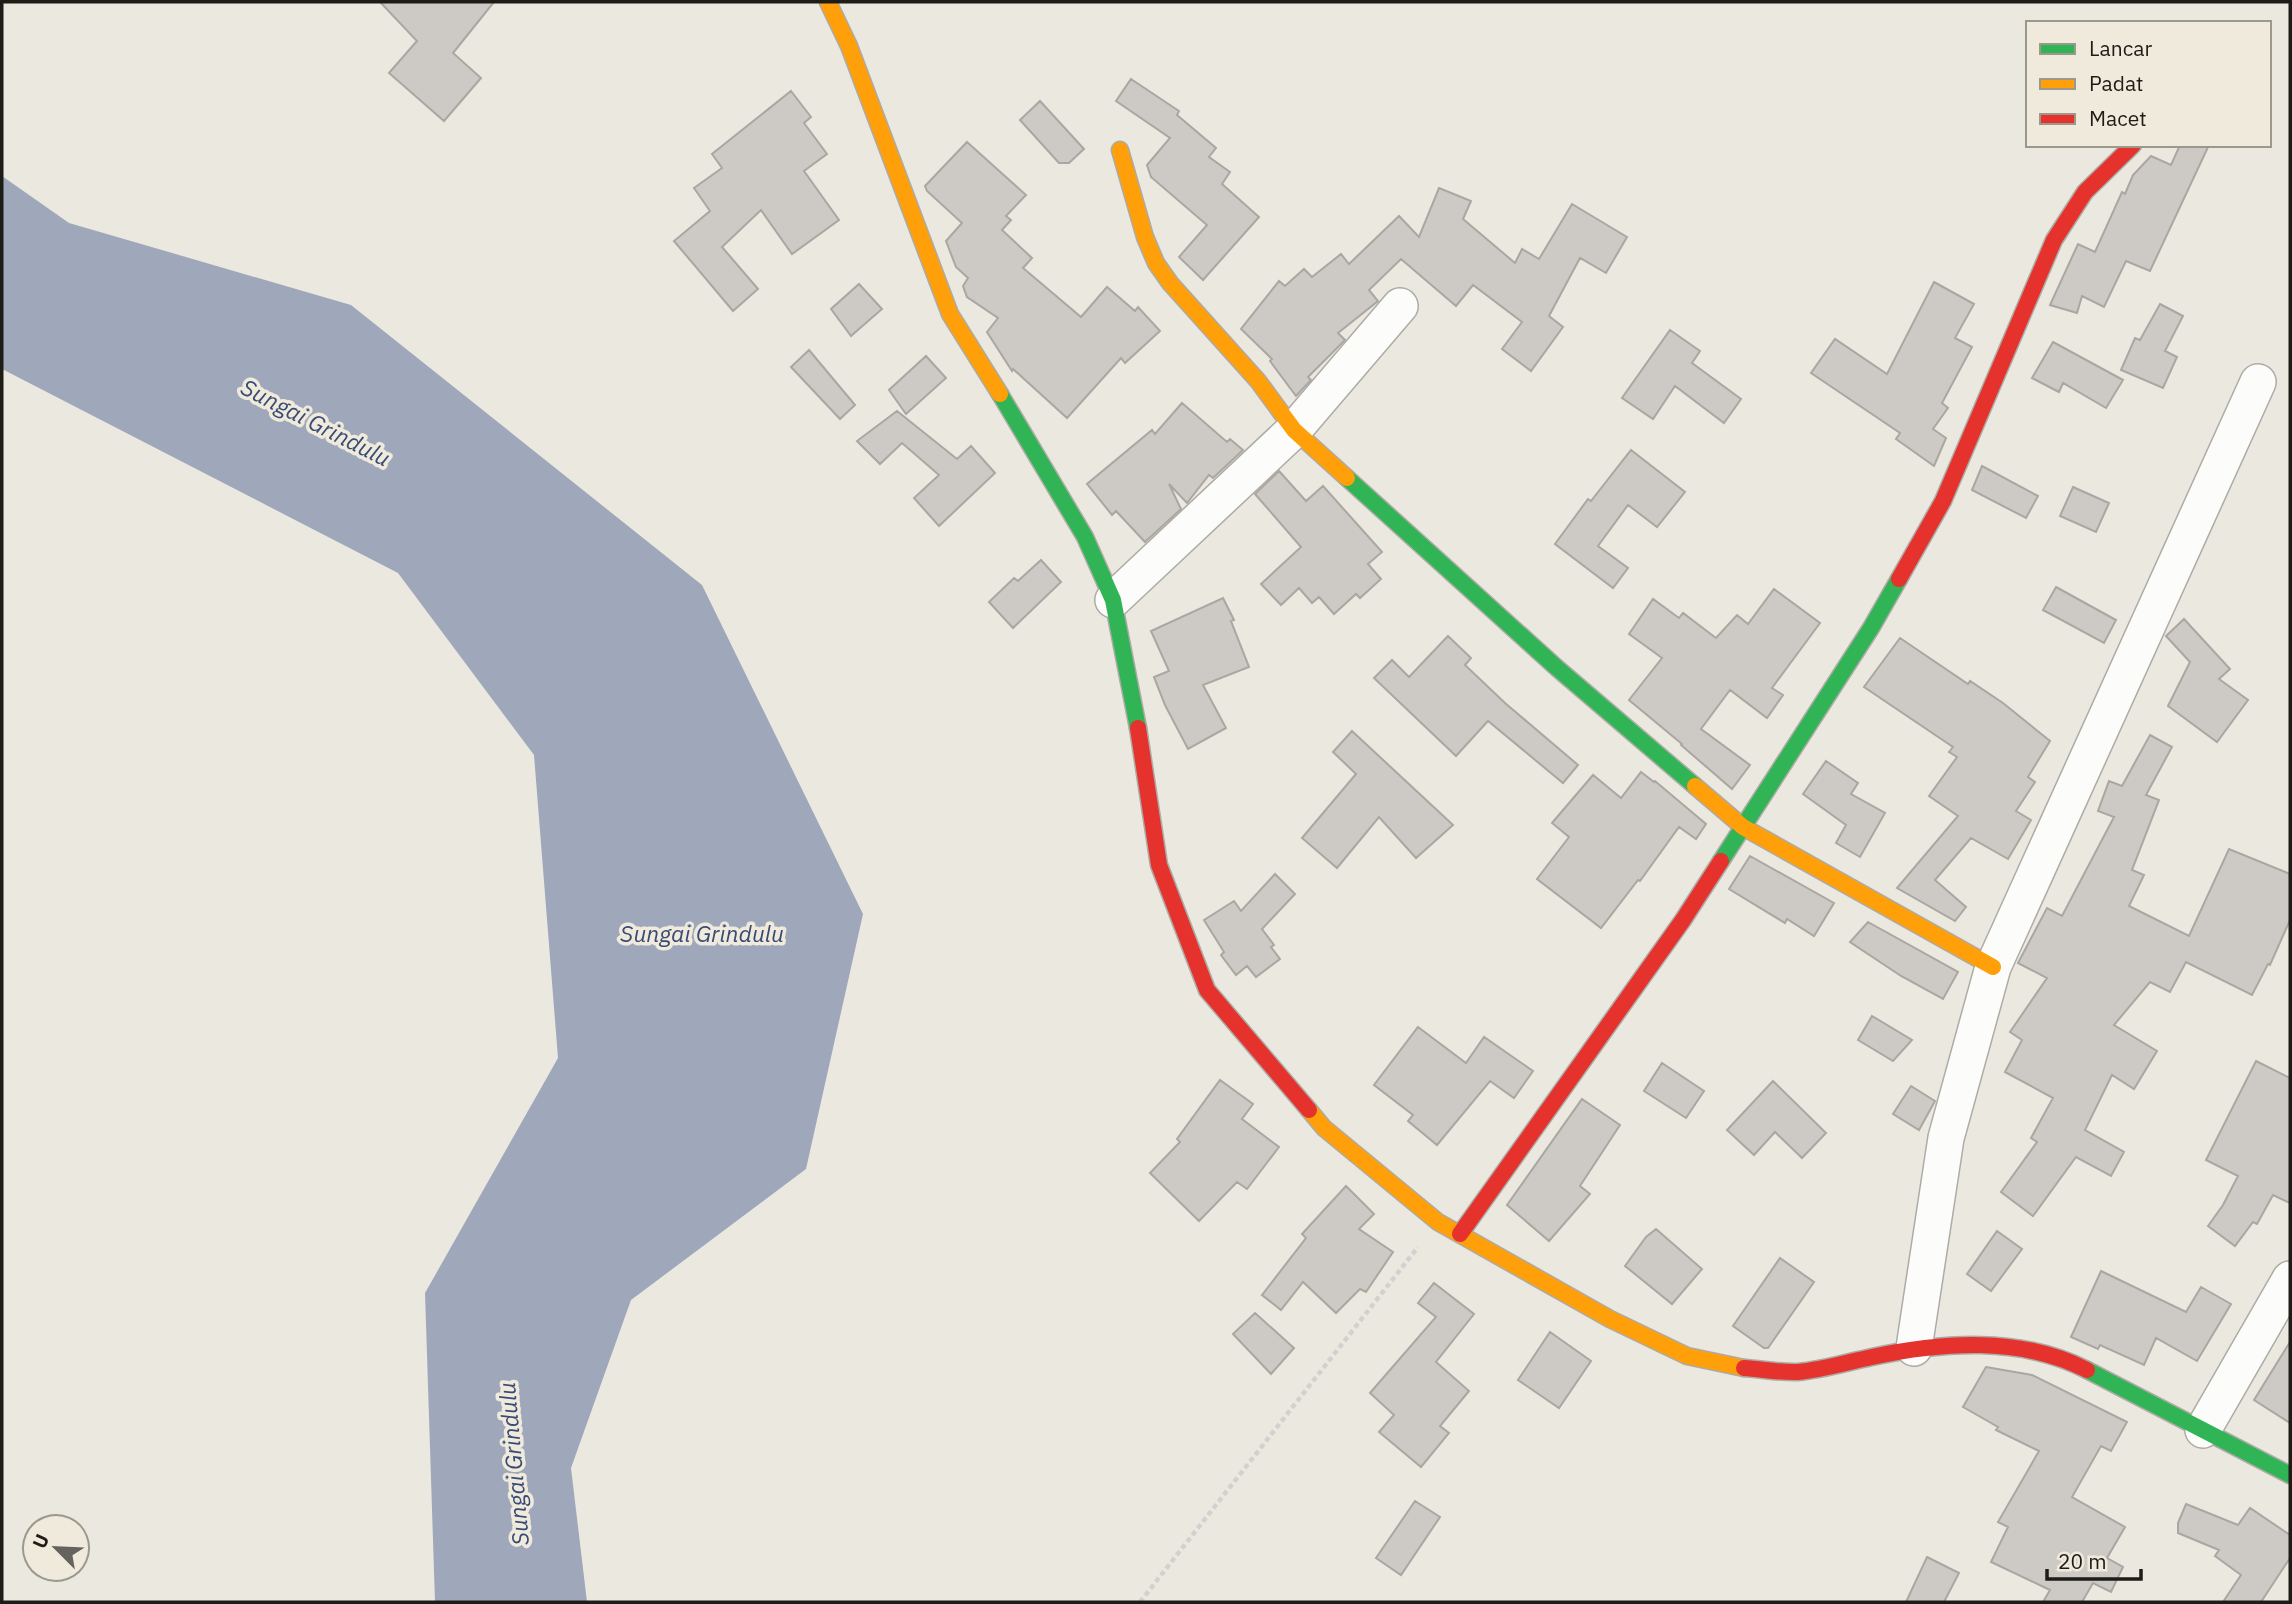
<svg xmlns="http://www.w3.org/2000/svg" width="2292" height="1604" font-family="'IBM Plex Sans',sans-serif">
<rect width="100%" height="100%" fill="#ebe8e0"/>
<path fill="#9fa8ba" d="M2,176L69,223L351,305L702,585L863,914L806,1169L631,1300L571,1468L587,1602H435L425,1293L558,1058L534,755L398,573L2,369Z"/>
<path fill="#cdc9c4" stroke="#aaa6a1" stroke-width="2" d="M380,2H494L453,53L481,78L444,121L389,73L417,41Z
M1131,79L1179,111L1177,115L1216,148L1209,157L1230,172L1222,184L1259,217L1203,280L1179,257L1207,225L1151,177L1147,165L1170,138L1116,101Z
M791,91L811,117L804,123L827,154L804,171L839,220L792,254L761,210L722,247L758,289L733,311L674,241L710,211L694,188L722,168L712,154Z
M1040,101L1084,149L1069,163H1059L1020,120Z
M967,142L1026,195L1006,216L1011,220L1002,230L1032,258L1023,268L1081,317L1107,287L1135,311L1138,307L1160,331L1125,363L1121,358L1067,418L1013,369L1012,371L987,332L998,318L967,297L963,286L968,278L956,267L946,241L962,223L927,191L925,186Z
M2180,145H2209L2150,271L2126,261L2104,307L2082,296L2077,313L2050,305L2078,244L2095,252L2122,192L2125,194L2133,175L2151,156L2171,165Z
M1439,188L1471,201L1463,219L1515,263L1522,249L1539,259L1572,204L1627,237L1606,273L1580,258L1549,316L1563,327L1531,371L1502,349L1522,322L1473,285L1456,306L1401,259L1369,290L1378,301L1338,333L1345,340L1308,377L1311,380L1296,396L1270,361L1272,359L1241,329L1279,281L1285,286L1304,269L1312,277L1341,254L1349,264L1399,216L1419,237Z
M1934,282L1974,304L1955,338L1972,347L1942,403L1948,408L1933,429L1946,438L1934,466L1896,439L1900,433L1811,373L1835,339L1887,374Z
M859,284L882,309L851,336L831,309Z
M2160,304L2183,316L2165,351L2177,357L2163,388L2121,370L2135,338L2140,340Z
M1670,330L1700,351L1692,363L1741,399L1724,423L1675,386L1653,419L1622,398Z
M2053,342L2123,380L2106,408L2063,383L2059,392L2032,378Z
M809,350L855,405L840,419L791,367Z
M926,356L946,378L906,414L889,390Z
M1182,403L1227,442L1230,439L1243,450L1213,478L1209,475L1187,503L1169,484L1181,509L1145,542L1116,511L1112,515L1087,484L1152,430L1155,434Z
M897,411L957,459L971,446L995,473L939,526L914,498L939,475L902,443L880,464L857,441Z
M1631,450L1685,492L1657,527L1628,505L1598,546L1628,568L1613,588L1555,544L1588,499L1591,501Z
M1982,466L2038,496L2026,518L1972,490Z
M1279,471L1306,501L1323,486L1382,552L1368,564L1381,579L1360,598L1356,594L1334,614L1319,597L1312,603L1299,588L1281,605L1261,584L1301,547L1255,494Z
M2073,487L2109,503L2096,532L2060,516Z
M1041,560L1061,582L1013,628L989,602L1014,578L1018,581Z
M2056,587L2116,620L2104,643L2043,610Z
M1774,589L1820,623L1772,688L1783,695L1767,718L1730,690L1701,729L1750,765L1732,789L1681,745L1682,744L1629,700L1662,658L1629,634L1653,599L1679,618L1683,613L1716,638L1737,615L1748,624Z
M1223,598L1234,620L1231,621L1249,667L1203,685L1226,728L1188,749L1165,705L1154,677L1169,671L1151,631Z
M2184,619L2230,669L2219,679L2248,700L2217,742L2168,706L2190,662L2166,636Z
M1448,636L1471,658L1465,665L1505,703L1578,765L1563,783L1488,721L1456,756L1374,678L1392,660L1409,677Z
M1900,638L1968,684L1970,681L2003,703L2050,741L2028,777L2035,782L2016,811L2031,820L2008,859L1971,838L1935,880L1966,907L1955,921L1897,888L1958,816L1929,796L1957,757L1949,752L1953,747L1864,687Z
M1352,731L1453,825L1416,858L1379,817L1337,868L1302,838L1356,774L1333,752Z
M2150,735L2172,747L2146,795L2159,800L2132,870L2144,875L2129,906L2189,936L2229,849L2290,874V920L2270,965L2268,964L2252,995L2186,962L2170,992L2150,982L2114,1025L2157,1051L2134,1089L2112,1075L2085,1130L2124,1152L2111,1176L2076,1157L2033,1216L2001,1192L2037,1142L2031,1138L2053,1098L2005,1072L2022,1040L2010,1032L2047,978L2018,963L2047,908L2062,916L2114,817L2098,811L2109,781L2122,786Z
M1826,761L1858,783L1851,794L1885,813L1860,857L1836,843L1846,825L1803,794Z
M1641,772L1654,782L1655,781L1706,824L1696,839L1679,827L1640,881L1638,880L1601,928L1537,879L1569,837L1552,823L1593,775L1621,798Z
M1750,856L1834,903L1814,936L1787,919L1785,923L1729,889Z
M1275,874L1295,894L1262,929L1274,945L1271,947L1280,959L1256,977L1247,966L1236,975L1221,955L1224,952L1204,920L1234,901L1241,911Z
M1868,922L1958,972L1943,999L1901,976L1850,942Z
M1872,1016L1912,1040L1893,1061L1858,1040Z
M1418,1027L1466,1063L1484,1037L1533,1071L1514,1098L1490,1081L1437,1145L1408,1121L1413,1115L1374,1085Z
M2256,1061L2290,1078V1203L2273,1195L2257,1224L2253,1222L2235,1246L2208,1226L2223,1205L2238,1176L2206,1160Z
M1662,1063L1704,1091L1686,1118L1644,1091Z
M1220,1080L1253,1104L1242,1119L1279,1147L1247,1189L1237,1182L1199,1221L1150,1173L1180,1142L1177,1139Z
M1773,1081L1826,1133L1802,1158L1775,1132L1754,1155L1727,1130Z
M1911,1086L1935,1101L1919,1130L1893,1114Z
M1582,1099L1620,1125L1580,1186L1590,1194L1549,1241L1507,1205Z
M1346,1186L1374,1214L1359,1229L1393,1252L1366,1292L1360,1289L1336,1313L1303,1282L1281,1310L1262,1295L1306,1238L1302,1234Z
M1656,1229L1702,1269L1672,1304L1625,1266L1646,1237Z
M1997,1231L2022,1249L1991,1291L1967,1274Z
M1780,1258L1814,1282L1768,1348H1764L1733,1326Z
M2101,1271L2186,1312L2201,1287L2231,1304L2197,1361L2156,1338L2144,1365L2100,1345L2098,1349L2071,1337Z
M1434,1283L1474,1314L1436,1362L1469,1391L1440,1426L1449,1433L1421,1467L1379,1432L1394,1415L1370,1393L1436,1317L1418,1303Z
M1255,1313L1294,1348L1271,1374L1233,1334Z
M1550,1332L1591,1361L1559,1408L1518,1380Z
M2290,1342V1423L2254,1400Z
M1986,1367L2032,1375L2127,1422L2111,1451L2101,1446L2072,1497L2125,1527L2107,1558L2123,1567L2111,1592L2093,1583L2082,1602H2043L2050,1590L1991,1562L2008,1527L1998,1522L2039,1451L1996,1430L1998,1427L1963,1407Z
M1415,1501L1440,1517L1401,1575L1376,1558Z
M2186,1504L2238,1525L2250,1508L2290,1535V1558L2261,1602H2223L2241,1575L2215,1556L2219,1550L2178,1533V1523Z
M1927,1557L1959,1573L1944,1602H1906Z"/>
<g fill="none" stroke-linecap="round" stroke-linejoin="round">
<defs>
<path id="street" d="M1113,600L1294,430L1400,306
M1914,1348L1946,1138L1993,967L2258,382
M2203,1430L2290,1279"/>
<path id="fast" d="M1000,394L1085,537L1113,600L1138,728
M1347,478L1557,668L1695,786
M1721,861L1871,628L1899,579
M2087,1370L2290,1475"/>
<path id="slow" d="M828,2L849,46L950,314L1000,394
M1120,150L1145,237L1156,263L1170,283L1258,381L1294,430L1347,478
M1695,786L1743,827L1993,967
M1309,1110L1324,1128L1438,1222L1610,1319L1687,1356L1744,1368"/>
<path id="jam" d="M1899,579L1943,501L2054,240L2085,192L2133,145
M1138,728L1159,865L1207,990L1309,1110
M1460,1234L1683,920L1721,861
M1744,1368C1762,1369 1781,1373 1798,1372C1822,1370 1848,1362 1872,1357C1942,1342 2021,1336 2087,1370"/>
</defs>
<use href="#street" stroke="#adaba5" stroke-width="38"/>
<use href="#fast" stroke="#adaba5" stroke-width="19"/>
<use href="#slow" stroke="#adaba5" stroke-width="19"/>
<use href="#jam" stroke="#adaba5" stroke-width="19"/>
<path stroke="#d2d1cf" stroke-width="4.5" stroke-dasharray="5 3.5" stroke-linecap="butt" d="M1140,1602L1418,1247"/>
<use href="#street" stroke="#fcfcfa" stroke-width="35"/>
<use href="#fast" stroke="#30b455" stroke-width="16"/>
<use href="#slow" stroke="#ff9f0a" stroke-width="16"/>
<use href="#jam" stroke="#e5322d" stroke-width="16"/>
</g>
<g text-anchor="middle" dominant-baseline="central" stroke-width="7" stroke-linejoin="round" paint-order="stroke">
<g font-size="23" font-style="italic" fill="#384b75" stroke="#efeadc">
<text transform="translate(316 422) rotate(27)">Sungai Grindulu</text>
<text x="702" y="933">Sungai Grindulu</text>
<text transform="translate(513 1464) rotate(-95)">Sungai Grindulu</text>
</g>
</g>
<rect width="2292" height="1604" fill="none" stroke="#1d1c16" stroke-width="7"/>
<rect x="2026" y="21" width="245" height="126" fill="#efeadc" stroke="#9b988d" stroke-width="2"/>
<rect x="2040" y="44" width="35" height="10" fill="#30b455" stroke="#9b988d" stroke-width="2"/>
<text x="2089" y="56" font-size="21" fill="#1d1c16">Lancar</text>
<rect x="2040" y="79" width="35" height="10" fill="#ff9f0a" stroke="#9b988d" stroke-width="2"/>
<text x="2089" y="91" font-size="21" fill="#1d1c16">Padat</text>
<rect x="2040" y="114" width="35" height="10" fill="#e5322d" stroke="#9b988d" stroke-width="2"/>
<text x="2089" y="126" font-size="21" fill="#1d1c16">Macet</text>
<g transform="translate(56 1548) rotate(294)"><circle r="33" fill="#efeadc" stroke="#9b988d" stroke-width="2"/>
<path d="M0-5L12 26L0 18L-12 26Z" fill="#65635d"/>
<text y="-10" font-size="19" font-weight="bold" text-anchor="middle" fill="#1d1c16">U</text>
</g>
<path d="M2047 1569v10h94v-10" fill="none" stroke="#1d1c16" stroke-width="3.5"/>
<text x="2058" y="1569" font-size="21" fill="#1d1c16" stroke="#efeadc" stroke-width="5" paint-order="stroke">20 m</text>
</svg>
